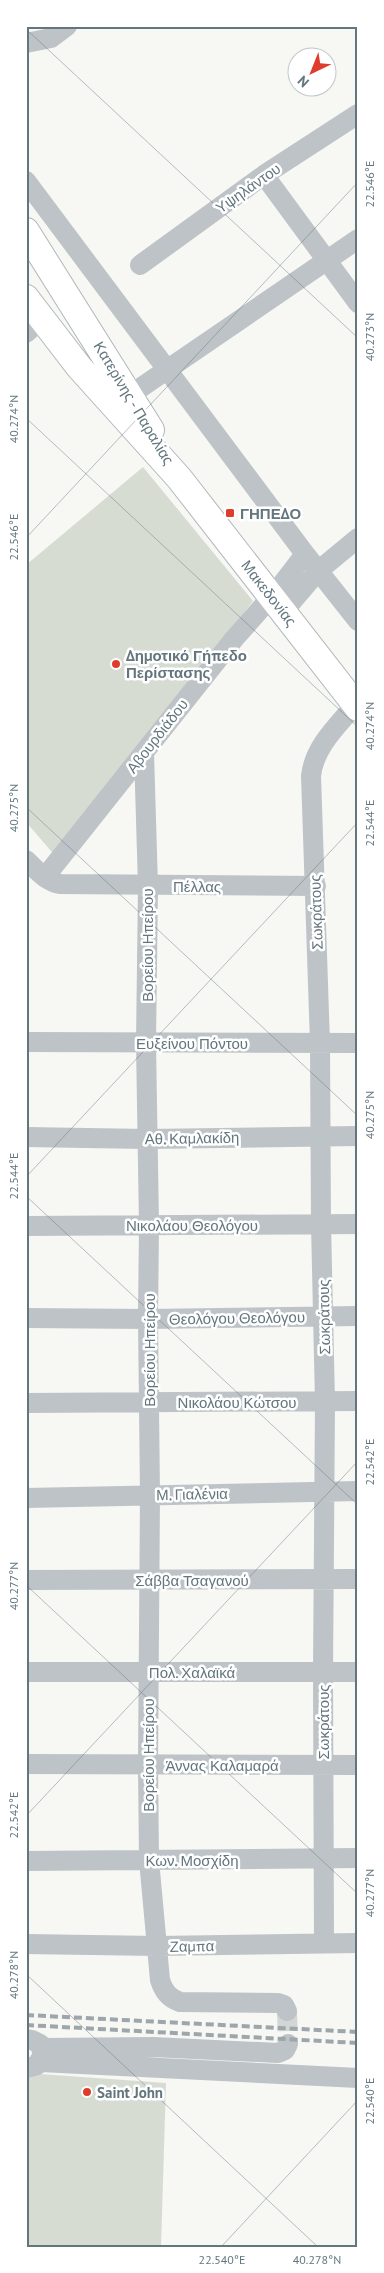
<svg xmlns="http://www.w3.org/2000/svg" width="384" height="2273" font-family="'PT Sans',sans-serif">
<rect width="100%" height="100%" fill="#f7f7f4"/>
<path fill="#d7dcd3" d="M143,467L253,601L57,858L26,822V565Z
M26,2073L166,2083L161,2247H26Z"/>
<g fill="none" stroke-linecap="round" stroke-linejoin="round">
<path stroke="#d2d7d6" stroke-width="20" stroke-dasharray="20 10" stroke-linecap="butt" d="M287,2011L288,2044"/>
<defs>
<path id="major" d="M26,231L151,430
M26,298L79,367L179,478L358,708"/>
</defs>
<use href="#major" stroke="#b1b7ba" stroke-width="28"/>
<path stroke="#bdc3c6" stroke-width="20" d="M26,43L51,38L67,26
M264,175L358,303
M26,181L305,554L358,621
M140,265L264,175L358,114
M26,333L42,319
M130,395L358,239
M283,612L318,571L358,538
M144,753L148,886L146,1043L149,1225L148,1319L150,1495L148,1765L149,1860L160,1980C164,1992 169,1998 180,2002L278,2003L284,2005L287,2011
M26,860C37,870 45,881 60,884L316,886
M45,877L234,639L279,588L305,554
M26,1042L358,1043
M26,1137L147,1139L358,1136
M26,1226L358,1224
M26,1318L148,1319L358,1316
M26,1403L358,1401
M26,1498L358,1491
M26,1580L358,1579
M26,1672H358
M26,1764L358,1765
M26,1861L358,1858
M324,1943L323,1673L325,1402L321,1224L320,1043L311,776C314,747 337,726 355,705
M26,1944L157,1946L358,1943
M26,2039L32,2040L40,2044L43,2055L37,2065L26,2068
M42,2048L153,2047L278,2053L285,2050L288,2044
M41,2062L358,2078"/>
<use href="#major" stroke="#fff" stroke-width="26"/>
<path stroke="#9da6aa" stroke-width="4" stroke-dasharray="8 4" stroke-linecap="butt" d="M26,2015L358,2032
M26,2025L358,2043"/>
</g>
<path fill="none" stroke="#63767e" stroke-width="1" stroke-opacity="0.45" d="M26,29L358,338M26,418L358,727M26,538L358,182M26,807L358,1116M26,1177L358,822M26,1196L358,1505M26,1585L358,1894M26,1816L358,1461M26,1974L318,2247M221,2247L358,2100"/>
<g fill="#df3d2c" stroke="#fff" stroke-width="2">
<rect x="225" y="508" width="10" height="10" rx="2.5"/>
<circle cx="116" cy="664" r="5"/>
<circle cx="87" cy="2092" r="5"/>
</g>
<g text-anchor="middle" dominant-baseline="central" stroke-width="5" stroke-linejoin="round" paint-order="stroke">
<g font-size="15" fill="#63767e" stroke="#fff">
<text transform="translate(248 188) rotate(-35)">Υψηλάντου</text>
<text transform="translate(134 403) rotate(59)">Κατερίνης - Παραλίας</text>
<text transform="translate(269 593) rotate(52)">Μακεδονίας</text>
<text transform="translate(157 736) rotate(-52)">Αβουρδιάδου</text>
<text x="197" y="886">Πέλλας</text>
<text transform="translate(316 912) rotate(-92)">Σωκράτους</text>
<text transform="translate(147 945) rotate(-90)">Βορείου Ηπείρου</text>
<text x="192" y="1043">Ευξείνου Πόντου</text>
<text transform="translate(192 1138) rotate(-1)">Αθ. Καμλακίδη</text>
<text x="192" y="1225">Νικολάου Θεολόγου</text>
<text transform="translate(324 1317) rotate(-91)">Σωκράτους</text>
<text transform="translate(237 1318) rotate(-1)">Θεολόγου Θεολόγου</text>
<text transform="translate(149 1350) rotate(-90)">Βορείου Ηπείρου</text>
<text x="237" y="1402">Νικολάου Κώτσου</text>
<text transform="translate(192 1494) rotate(-1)">Μ. Γιαλένια</text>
<text x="192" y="1580">Σάββα Τσαγανού</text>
<text x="192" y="1672">Πολ. Χαλαϊκά</text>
<text transform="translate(323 1722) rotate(-90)">Σωκράτους</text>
<text transform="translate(148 1755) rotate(-90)">Βορείου Ηπείρου</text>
<text x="222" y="1765">Άννας Καλαμαρά</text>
<text x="192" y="1860">Κων. Μοσχίδη</text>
<text transform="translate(192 1946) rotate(-1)">Ζαμπα</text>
</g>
<g font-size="15" font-weight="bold" fill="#63767e" stroke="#fff" text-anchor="start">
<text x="240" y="513">ΓΗΠΕΔΟ</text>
<text x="126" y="655">Δημοτικό Γήπεδο<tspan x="126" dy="17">Περίστασης</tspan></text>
<text x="97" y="2092">Saint John</text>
</g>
</g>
<rect width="384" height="2273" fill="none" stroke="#ffffff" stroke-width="55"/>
<g transform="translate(312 72) rotate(223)"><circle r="24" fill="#ffffff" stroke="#c1c8cb"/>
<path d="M0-4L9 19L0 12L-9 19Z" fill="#df3d2c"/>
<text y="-8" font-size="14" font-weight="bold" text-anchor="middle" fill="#63767e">N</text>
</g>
<rect x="28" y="28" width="328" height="2218" fill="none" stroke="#63767e" stroke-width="2"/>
<g font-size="12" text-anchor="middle" fill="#63767e">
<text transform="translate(370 184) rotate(-90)" y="4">22.546°E</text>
<text transform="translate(370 337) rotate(-90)" y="4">40.273°N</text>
<text transform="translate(14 419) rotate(-90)" y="4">40.274°N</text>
<text transform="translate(14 537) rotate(-90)" y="4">22.546°E</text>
<text transform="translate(370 726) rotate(-90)" y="4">40.274°N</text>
<text transform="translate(14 808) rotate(-90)" y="4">40.275°N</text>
<text transform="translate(370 823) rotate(-90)" y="4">22.544°E</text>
<text transform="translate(370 1115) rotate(-90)" y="4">40.275°N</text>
<text transform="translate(14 1176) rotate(-90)" y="4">22.544°E</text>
<text transform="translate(370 1462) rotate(-90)" y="4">22.542°E</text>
<text transform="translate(14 1586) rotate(-90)" y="4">40.277°N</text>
<text transform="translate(14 1815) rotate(-90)" y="4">22.542°E</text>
<text transform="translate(370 1893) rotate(-90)" y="4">40.277°N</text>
<text transform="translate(14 1975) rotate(-90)" y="4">40.278°N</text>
<text transform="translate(370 2101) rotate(-90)" y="4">22.540°E</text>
<text x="222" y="2264">22.540°E</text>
<text x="317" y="2264">40.278°N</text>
</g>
</svg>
